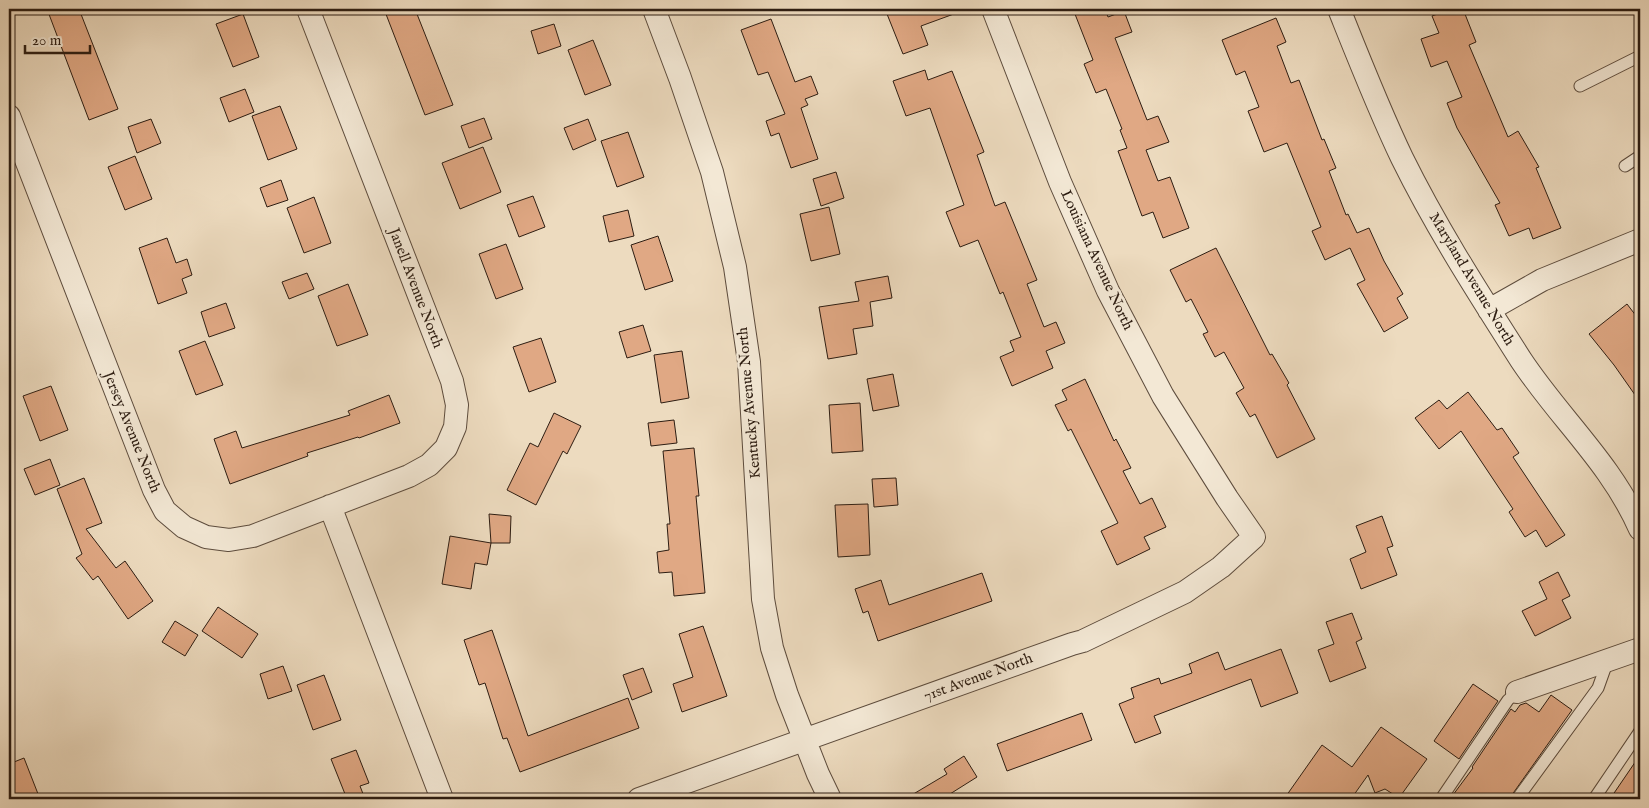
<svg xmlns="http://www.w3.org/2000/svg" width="1649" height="808" font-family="'IM FELL English',serif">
<rect width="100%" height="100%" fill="#eddbbf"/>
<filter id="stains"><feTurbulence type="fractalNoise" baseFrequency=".004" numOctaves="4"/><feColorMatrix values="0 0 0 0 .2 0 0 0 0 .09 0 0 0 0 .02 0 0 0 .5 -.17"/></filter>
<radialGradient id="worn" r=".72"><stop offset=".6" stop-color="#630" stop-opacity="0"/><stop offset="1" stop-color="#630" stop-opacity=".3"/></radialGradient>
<path fill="#e0a884" stroke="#2d1d12" d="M47,9H79L118,109L89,120Z
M384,9H415L453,105L425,115Z
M885,9H961L962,11L921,26L928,45L903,54Z
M1073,9H1105L1108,17L1124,11L1132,32L1115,38L1147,120L1158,116L1169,142L1146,150L1158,181L1170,177L1189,228L1163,238L1153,212L1142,216L1118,151L1127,148L1120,130L1122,129L1106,89L1096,93L1084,64L1093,60Z
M1451,9H1463L1476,42L1469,45L1508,137L1518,131L1539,167L1536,168L1561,228L1533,239L1529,228L1509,236L1495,205L1500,203L1457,128L1447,103L1462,97L1447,61L1431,67L1421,39L1439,33L1432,16Z
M243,14L259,57L233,67L216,24Z
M1276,18L1286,42L1277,46L1291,83L1299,80L1322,140L1324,139L1336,168L1329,171L1346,215L1348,214L1357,233L1369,228L1384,261L1403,294L1397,298L1408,318L1384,332L1357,284L1365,280L1350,248L1325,260L1312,231L1321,227L1287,143L1264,152L1248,111L1259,107L1245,71L1236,75L1222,40Z
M771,19L795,82L811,76L818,94L805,99L808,105L801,108L818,159L791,168L779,133L771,136L766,121L785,114L768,72L758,75L741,30Z
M554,24L561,46L538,54L531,31Z
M593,40L611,85L585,95L568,50Z
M925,70L928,80L952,71L984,152L977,155L995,206L1005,202L1037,280L1027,284L1044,327L1056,322L1065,343L1046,351L1053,368L1012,386L1000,357L1014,351L1010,341L1021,337L1003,292L1000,294L978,240L960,247L946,212L964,205L930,108L906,116L893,81Z
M245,89L254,112L229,122L220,98Z
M280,106L297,149L268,160L252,116Z
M484,118L492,139L469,148L461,126Z
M151,119L161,143L137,153L128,127Z
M588,119L596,140L573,150L564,128Z
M628,132L644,177L617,187L601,141Z
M483,147L501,192L460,209L442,163Z
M135,156L152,199L125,210L108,167Z
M836,172L844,198L821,206L813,179Z
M281,180L288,200L267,207L260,188Z
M533,196L545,227L519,237L507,205Z
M314,197L331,243L304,253L287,208Z
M829,207L840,254L811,261L800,214Z
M628,210L634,236L609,242L603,216Z
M658,236L673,281L645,290L631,245Z
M167,238L176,263L187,259L192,275L182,279L187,293L158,304L139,248Z
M506,244L523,289L496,299L479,254Z
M1216,248L1270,355L1272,354L1289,383L1287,385L1315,439L1277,458L1255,414L1250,417L1236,393L1244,388L1224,352L1215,357L1203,334L1208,332L1191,299L1186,302L1170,270Z
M307,273L314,289L289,299L282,282Z
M888,276L892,298L870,302L873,326L853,329L857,354L828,359L819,307L859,301L855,282Z
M348,284L368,335L337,346L318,296Z
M226,303L235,328L209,337L201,312Z
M1627,304L1640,321V402L1614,365L1589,334Z
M643,325L651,351L627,358L619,332Z
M541,338L556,382L529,392L513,347Z
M205,341L223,385L196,395L179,351Z
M682,351L689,398L661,403L654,355Z
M893,374L899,406L873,411L867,379Z
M1085,379L1114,441L1116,439L1131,468L1123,471L1140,504L1152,498L1166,527L1144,537L1150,549L1117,565L1101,531L1118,523L1071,429L1068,431L1055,405L1067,400L1062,390Z
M51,386L68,430L40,441L23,396Z
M1468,392L1497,430L1502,428L1519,453L1513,457L1565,535L1546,547L1536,530L1525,537L1509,512L1513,509L1461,431L1439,449L1415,418L1439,400L1447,409Z
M389,395L400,423L359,438L358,437L307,453L308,456L230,484L214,439L236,431L242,448L350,415L348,411Z
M860,403L863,451L832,453L829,405Z
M554,413L581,426L567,454L563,451L536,505L507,490L530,443L538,447Z
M674,420L677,443L651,446L648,423Z
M694,448L699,496H696L705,593L674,596L672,572L659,573L657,552L669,550L667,524H670L663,451Z
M50,459L60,485L35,495L24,469Z
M84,478L102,523L86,529L116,568L125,561L153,601L128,619L98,576L93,580L76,558L82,554L57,489Z
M896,478L898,505L874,507L872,479Z
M868,504L870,555L838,557L835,505Z
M489,514L511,516L510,543H491Z
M1382,516L1393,546L1387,548L1397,575L1361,589L1350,559L1366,552L1356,526Z
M450,536L491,543L487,565L475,563L471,589L442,584Z
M1558,572L1570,596L1562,600L1571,618L1535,636L1522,611L1547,599L1539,582Z
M982,573L992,601L878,641L868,611L863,613L855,589L881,580L889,605Z
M218,607L258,634L242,658L202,631Z
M1352,613L1362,639L1356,642L1366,668L1330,682L1318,650L1334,644L1326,622Z
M175,621L198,635L185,656L162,642Z
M703,626L727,696L682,712L673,684L693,677L679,634Z
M492,630L528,736L628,698L639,728L520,772L507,738L503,739L485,683L479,685L464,640Z
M1281,649L1298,693L1261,707L1251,679L1154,716L1161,733L1135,743L1119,704L1134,698L1131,688L1159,678L1161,684L1192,673L1189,664L1218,652L1225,670Z
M283,666L292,691L268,699L260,674Z
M643,668L652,692L632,700L623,675Z
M324,675L341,720L313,730L297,685Z
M1473,684L1498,701L1459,759L1434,741Z
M1551,695L1572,710L1509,799H1450L1473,768L1472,767L1511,709L1515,712L1520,705L1526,703L1539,712Z
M1082,713L1092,740L1007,771L997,744Z
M1381,727L1427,759L1399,798L1385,789L1375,793L1368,775L1351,799H1284L1322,745L1352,767Z
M356,750L369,783L360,786L365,799H347L331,759Z
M1640,755V799H1610Z
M964,756L977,777L942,799H905L947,774L944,769Z
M24,758L40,799H9V764Z"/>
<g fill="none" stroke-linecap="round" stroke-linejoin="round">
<defs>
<path id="service" d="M1580,86L1640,56
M1625,166L1640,156
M1441,799L1508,700L1517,692
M1517,799L1598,688L1608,660
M1594,799L1640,731"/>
<path id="minor" d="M654,9L680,78L712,172L735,267L749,362L763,599L772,648L787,695L818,774L830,799
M1339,9C1359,59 1379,110 1402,158C1437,229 1479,294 1521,360C1560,419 1611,463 1640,529
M9,116L154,490L165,511L184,527L206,537L229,540L253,536L409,476L429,465L446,448L455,427L457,405L452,381L308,9
M1489,310L1542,280L1640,240
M330,506L442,799
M1517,692L1640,649
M639,799L1072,644L1083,641L1185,592L1221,567L1254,537L1227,498L1163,396L1108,291L1060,182L993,9"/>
</defs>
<use href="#service" stroke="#5d4c3d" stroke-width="13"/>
<use href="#minor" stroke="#5d4c3d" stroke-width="24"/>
<use href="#service" stroke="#f3e8d5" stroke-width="11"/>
<use href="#minor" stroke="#f3e8d5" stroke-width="22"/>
</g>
<g text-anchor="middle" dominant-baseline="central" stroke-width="5" stroke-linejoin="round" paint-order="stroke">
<g font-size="15" fill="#2d1d12" stroke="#f3e8d5">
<text transform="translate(1097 260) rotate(65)">Louisiana Avenue North</text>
<text transform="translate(1472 279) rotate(59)">Maryland Avenue North</text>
<text transform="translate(416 288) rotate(69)">Janell Avenue North</text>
<text transform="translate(749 403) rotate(-95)">Kentucky Avenue North</text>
<text transform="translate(132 432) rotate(68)">Jersey Avenue North</text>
<text transform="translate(978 677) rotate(-20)">71st Avenue North</text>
</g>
</g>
<rect width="1649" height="808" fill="none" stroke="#eddbbf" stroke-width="30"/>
<rect x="10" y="10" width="1629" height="788" fill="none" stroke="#2d1d12" stroke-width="2.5"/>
<rect x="15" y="15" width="1619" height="778" fill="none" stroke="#2d1d12"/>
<path d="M25 45v8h65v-8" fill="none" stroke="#2d1d12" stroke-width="2.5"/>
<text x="32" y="45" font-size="15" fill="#2d1d12" stroke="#f3e8d5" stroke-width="4" paint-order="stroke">20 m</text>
<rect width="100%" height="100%" filter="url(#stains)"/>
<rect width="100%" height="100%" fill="url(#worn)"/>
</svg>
